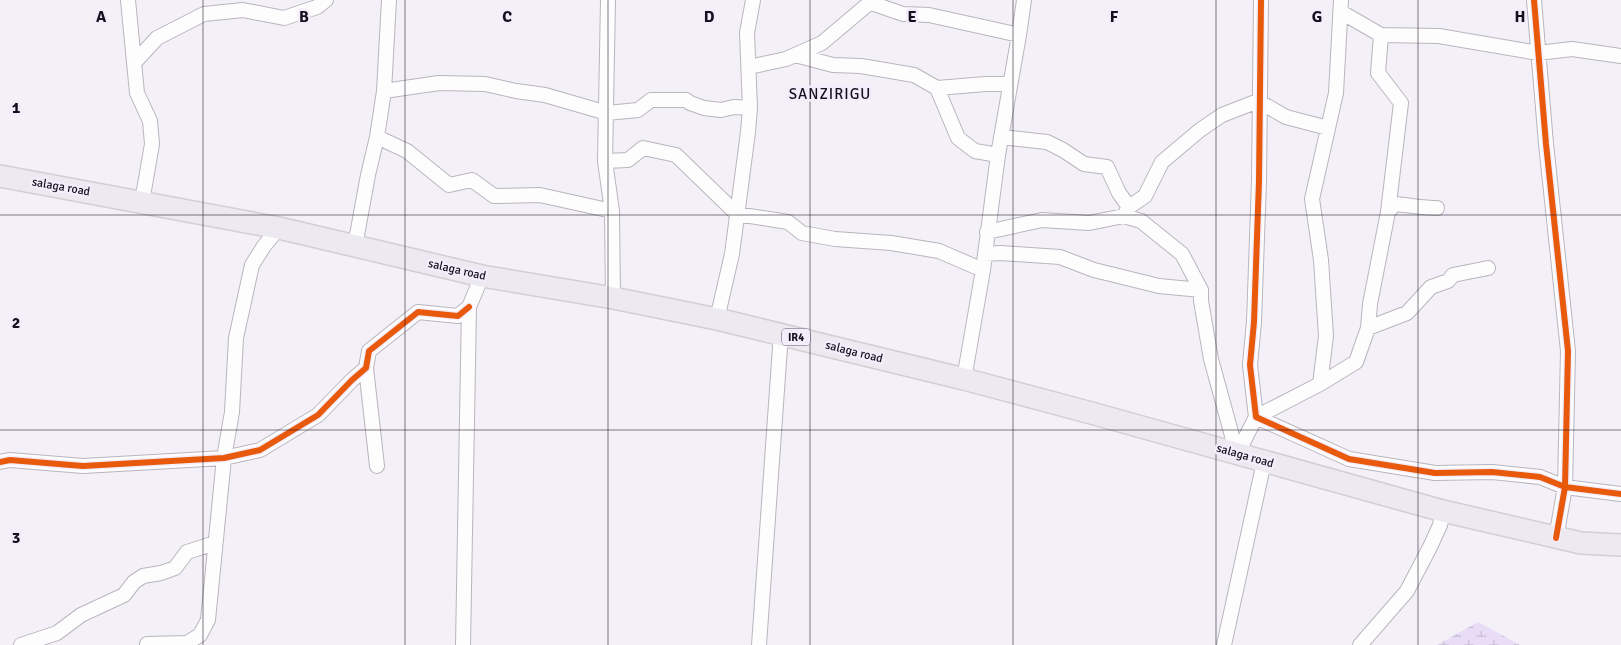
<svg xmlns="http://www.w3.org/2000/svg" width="1621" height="645" font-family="Signika,sans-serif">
<defs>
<pattern id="wetland-marsh" width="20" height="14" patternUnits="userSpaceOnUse" patternTransform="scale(1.25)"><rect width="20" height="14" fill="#e8dcf6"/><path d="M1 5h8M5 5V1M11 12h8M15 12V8" fill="none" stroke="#c6bcd2"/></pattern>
</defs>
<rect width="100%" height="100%" fill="#f4f0f8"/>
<path fill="url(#wetland-marsh)" d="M1478,622L1520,645H1437Z"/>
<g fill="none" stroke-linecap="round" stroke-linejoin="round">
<defs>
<path id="street" d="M128,0L137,93L150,121L152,144L142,202
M608,0L605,161L612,211L613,298
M1261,0L1259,181L1254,322L1250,365L1256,417L1349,459L1435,473L1492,472L1540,477L1565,487L1621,494
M1534,0L1546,144L1568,351L1565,487L1556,538
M871,3L903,14L929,15L1019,35
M1381,35L1439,36L1538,53L1572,49L1621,56
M795,55L833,65L861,66L914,75L937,88L958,138L975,151L998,155
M134,63L157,38L204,14L243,10L284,18L317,7L326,0
M749,67L786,59L822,43L873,0
M937,88L986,84H1010
M384,91L439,83L485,84L516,91L545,95L607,113L638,110L651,100H686L690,103L704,108L721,110L734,107L750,108
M377,137L407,151L449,185L472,180L494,196L540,195L612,211
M1001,137L1047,142L1063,150L1084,164L1107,167L1119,193L1129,207
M605,161L628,160L643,148L676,155L737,214L788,222L802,233L835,239L891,243L939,251L983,270
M1388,212L1395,204C1409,205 1423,208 1437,208
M1124,216L1129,207L1145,196L1162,162L1200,130L1222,115L1258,101L1286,117L1328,128
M987,232L1042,220L1089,223L1124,216L1141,221L1182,254L1201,290V301L1211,359L1237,454
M355,246L368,175L377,137L384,91L389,0
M985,254L1000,253L1060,257L1094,270L1159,286L1201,290
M717,319L732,254L748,132L750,108L747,33L753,0
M1368,328L1407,313L1431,287L1448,281L1453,275L1488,268
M366,368L377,466
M964,379L983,270L998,155L1019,35L1024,0
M1320,384L1356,362L1368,328L1370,304L1388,212L1401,103L1378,73L1381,35L1341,12
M1237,454L1256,417L1320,384L1326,336L1321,260L1312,199L1336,93L1341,0
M0,462L10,460L83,466L224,458L260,450L318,415L352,380L366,368L369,351L418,312L458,316L469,307
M147,644L187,643L200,635L208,620L224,458L232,412L236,338L252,265L264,246L279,228
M21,645L57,633L81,615L124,595L134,582L143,576L161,573L175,568L187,552L215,543
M463,645L469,307L482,276
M759,645L781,333
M1224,645L1264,462
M1360,645L1407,591L1431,545L1440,525L1443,511"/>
<path id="primary" d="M0,176L279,228L482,276L613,298L717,319L964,379L1095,414L1443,511L1581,543L1621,545"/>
</defs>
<use href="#street" stroke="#b9b5be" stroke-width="16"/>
<use href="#primary" stroke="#d1ced4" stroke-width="24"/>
<use href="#street" stroke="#fdfdfe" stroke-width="14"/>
<use href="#primary" stroke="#ece9f0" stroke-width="21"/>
<defs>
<path id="cycleway" d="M1261,0L1259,181L1254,322L1250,365L1256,417L1349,459L1435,473L1492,472L1540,477L1565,487L1621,494
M1534,0L1546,144L1568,351L1565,487L1556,538
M0,462L10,460L83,466L224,458L260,450L318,415L352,380L366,368L369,351L418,312L458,316L469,307"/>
</defs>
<use href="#cycleway" stroke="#f3edfb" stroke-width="9"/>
<use href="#cycleway" stroke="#e8590c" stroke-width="6"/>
</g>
<path fill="none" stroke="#16101c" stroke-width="1" stroke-opacity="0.55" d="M203,0V645M405,0V645M608,0V645M810,0V645M1013,0V645M1216,0V645M1418,0V645M0,215H1621M0,430H1621"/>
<g text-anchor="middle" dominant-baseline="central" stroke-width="5" stroke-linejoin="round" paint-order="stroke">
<rect fill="#f3edfb" stroke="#58525f" stroke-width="1" x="782" y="328.5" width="28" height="17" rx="4"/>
<g font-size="11" font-weight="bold" fill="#16101c">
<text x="796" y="337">IR4</text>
</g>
<g font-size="12" fill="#16101c" stroke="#f3edfb">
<text transform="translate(61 187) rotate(10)">salaga road</text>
<text transform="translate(457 270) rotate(13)">salaga road</text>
<text transform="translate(854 352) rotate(14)">salaga road</text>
<text transform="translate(1245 456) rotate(16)">salaga road</text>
</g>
<g font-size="15" letter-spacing="1" fill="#16101c" stroke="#f3edfb">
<text x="830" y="94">SANZIRIGU</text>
</g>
</g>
<g font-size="16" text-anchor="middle" font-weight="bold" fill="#16101c" stroke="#f3edfb" stroke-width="5" stroke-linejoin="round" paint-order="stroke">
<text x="101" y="22">A</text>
<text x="304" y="22">B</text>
<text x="507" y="22">C</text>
<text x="709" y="22">D</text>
<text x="912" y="22">E</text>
<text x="1114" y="22">F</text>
<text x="1317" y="22">G</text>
<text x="1520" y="22">H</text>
<text x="16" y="113">1</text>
<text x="16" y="328">2</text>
<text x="16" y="543">3</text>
</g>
</svg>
